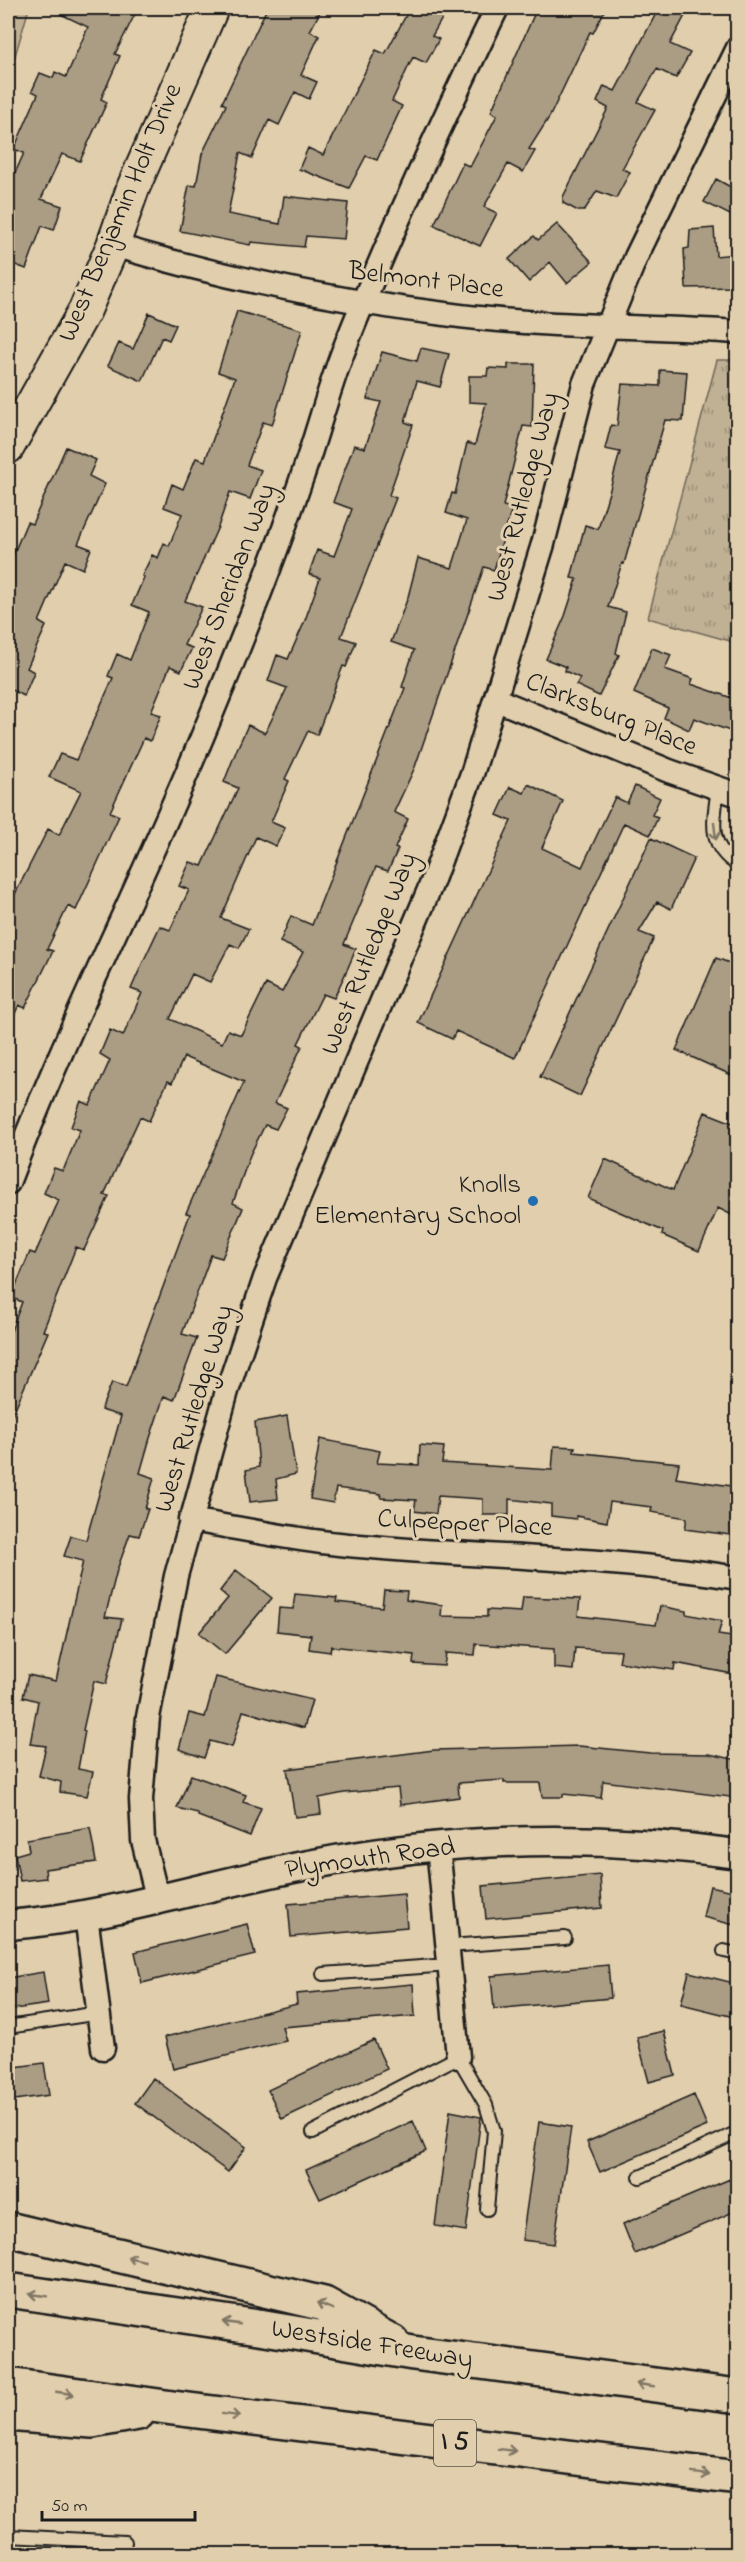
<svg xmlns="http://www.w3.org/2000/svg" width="745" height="2562" font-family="'Indie Flower',sans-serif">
<defs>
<pattern id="park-tufts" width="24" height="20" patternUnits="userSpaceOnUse" patternTransform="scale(1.5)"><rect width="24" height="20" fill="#c0b194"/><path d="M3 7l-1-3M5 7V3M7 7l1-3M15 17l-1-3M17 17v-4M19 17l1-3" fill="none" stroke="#9b8f78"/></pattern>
</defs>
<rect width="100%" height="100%" fill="#e1ceac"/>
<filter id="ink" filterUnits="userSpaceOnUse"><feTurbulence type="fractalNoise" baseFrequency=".0167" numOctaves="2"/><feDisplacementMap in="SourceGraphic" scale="12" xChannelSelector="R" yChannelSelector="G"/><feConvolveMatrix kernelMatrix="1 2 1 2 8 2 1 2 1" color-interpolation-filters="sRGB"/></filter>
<g filter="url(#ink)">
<path fill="#c0b194" stroke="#6e6658" stroke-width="1.5" d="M8,8H29L8,80Z"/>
<path fill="url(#park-tufts)" stroke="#6e6658" stroke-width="1.5" d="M717,360H737V643L648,618Z"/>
<path fill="#ab9c84" stroke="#1c1c1c" stroke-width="1.5" d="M48,8H138L115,54L120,56L101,99L107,102L80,161L62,154L41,199L62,206L54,230L42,226L26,269L8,262V189L24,153L14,149L38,94L32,91L40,73L53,78L55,72L66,77L88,27Z
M267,8H322L310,31L319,36L301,75L317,82L309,99L295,92L279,125L269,120L252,158L240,153L228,214L280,224L284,196L348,203L344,239L306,236L304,247L251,242L250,245L180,231L189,185L196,186L202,154L226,105L222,103Z
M410,8H448L432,36L439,39L426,63L413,57L392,101L402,106L377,160L366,156L349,188L299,169L308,148L323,155L376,50L385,54Z
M537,8H606L593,33L590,32L550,116L529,149L535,151L523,172L508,164L484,207L497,213L480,246L434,225L463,163L470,167L497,115L491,112Z
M659,8H689L670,44L690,53L676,78L657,69L638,102L655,110L622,169L630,172L616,198L597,191L584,211H578L563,203V197L608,108L597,102L604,86L615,91Z
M716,179L738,191V214L733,212L734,217L704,202Z
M557,224L592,262L567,283L550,262L529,282L509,259L534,236L538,240Z
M714,228L716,256L734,254L735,287L686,288L684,249L689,248L690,230Z
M237,311L302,330L272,425L263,422L247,465L261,470L250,499L230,492L218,527L185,601L202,607L184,645L192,648L181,671L170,666L151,712L161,715L150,741L144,738L110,812L119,816L76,910L68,906L47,949L53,951L25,1008L19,1005L8,1028V891L15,894L48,829L59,835L81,791L49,777L60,754L76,760L113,678L108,676L117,654L130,660L149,612L132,605L144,577L142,576L152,555L158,558L164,543L169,546L182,514L164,507L172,484L183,489L196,458L205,461L235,378L218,372Z
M149,313L176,325L169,340L162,337L142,381L108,366L119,343L133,349Z
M421,348L449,354L440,387L417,381L405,422L413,425L389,495L396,498L341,637L356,642L346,667L343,666L317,735L308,731L285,779L289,781L271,822L285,828L276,846L256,837L221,918L249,929L239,948L230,944L210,982L192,974L170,1019L222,1043L228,1030L241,1035L266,984L282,992L303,952L280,942L291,916L312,925L405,688L402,687L414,650L391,642L408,597L418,558L452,568L467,520L446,513L452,493L455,494L467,443L475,445L486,403L469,402V376H487L488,368L508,369V364H534L532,427L523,426L503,506L512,508L494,570L484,567L415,767L394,812L408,819L395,848L398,849L388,871L376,867L344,944L356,949L347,970L334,998L323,994L298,1044L302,1046L275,1103L287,1108L276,1129L265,1125L250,1155L233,1203L243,1208L222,1258L211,1255L182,1334L197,1338L174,1400L164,1396L150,1438L140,1473L154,1478L145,1509H148L139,1536L130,1534L117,1570L105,1617L122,1619L106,1684L94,1681L83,1730L85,1731L78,1769L93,1772L87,1796L60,1792L61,1782L39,1776L46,1746L30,1744L38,1701L23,1697L28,1675L56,1681L83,1561L64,1556L71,1536L86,1540L121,1416L101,1410L112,1382L126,1387L190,1214L186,1213L244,1082L184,1057L172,1083L168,1081L149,1121L140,1117L104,1195L109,1196L84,1250L76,1247L43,1331L48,1332L8,1425V1339L22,1302L11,1297L30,1252L35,1254L59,1200L44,1193L54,1168L63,1171L80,1130L71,1127L81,1101L90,1105L110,1060L100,1054L110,1030L123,1036L142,993L131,989L142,964L160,926L170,930L189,890L179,886L190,862L202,866L238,788L224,782L237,749L248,725L265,733L287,688L268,681L277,655L288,659L304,623L320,578L309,574L317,550L334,556L352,509L333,502L354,445L365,448L381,402L367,399L382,352L417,361Z
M660,370L687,372L683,421L665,420L624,564L622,563L608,607L626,612L616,653L619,655L599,696L576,685L580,678L565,671L566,667L546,659L565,616L577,579L571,578L585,525L598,529L610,489L620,452L605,449L611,425L617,426L622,384L660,386Z
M66,447L96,460L89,476L105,484L78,544L91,549L83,569L65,561L39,622L46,626L27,668L34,672L24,696L8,688V567L27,522L32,524Z
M652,648L671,655L665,669L693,679L691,684L738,700V734L694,718L689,730L664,718L668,708L634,693Z
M528,784L563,801L542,848L582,867L615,797L627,803L635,786L660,798L652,815L658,817L650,835L624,823L515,1058L456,1031L452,1039L418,1023L511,821L497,815L510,787L524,793Z
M651,838L694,858L671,909L657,902L639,932L654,938L580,1096L540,1077Z
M716,958L738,966V1078L676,1050Z
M705,1112L738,1125V1218L718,1208L699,1251L662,1235L663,1231L588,1198L605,1159L673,1190Z
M287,1416L296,1474L276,1479L278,1499L250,1502L246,1470L259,1467L255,1422Z
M320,1439L380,1451L377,1463L419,1465L420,1445L444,1447L442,1463L552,1470L554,1446L575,1447L574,1452L679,1463L676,1478L738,1487V1536L685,1529L687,1518L651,1512L652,1507L610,1502L607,1522L576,1516V1519L551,1516V1504L509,1499V1515H483V1499L438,1496L436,1514L414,1511L416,1500L381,1498V1494L336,1488L333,1503L310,1499Z
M236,1570L272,1598L225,1654L199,1633L228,1598L220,1591Z
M384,1590L407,1591L406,1600L442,1605L441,1616L487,1617V1610L521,1612L523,1597L580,1599L578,1616L656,1625L660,1606L686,1611V1614L722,1621L718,1635L738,1638V1675L675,1663L674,1670L619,1662L621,1651L575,1648L573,1670L554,1668V1649L476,1644L475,1655L446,1653L444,1666L413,1664L414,1655L331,1646L330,1652L309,1649L311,1635L277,1631L279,1608L293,1609L295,1594L337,1598L336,1602L382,1607Z
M216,1677L312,1700L304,1728L243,1711L232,1747L210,1741L204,1758L179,1749L189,1713L205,1717Z
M579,1746L650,1753L709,1754L738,1760V1798L603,1781L601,1798L563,1794V1797H542L540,1783H504V1780L458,1783L459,1797L400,1805L398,1788L344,1793L319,1798L321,1814L295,1817L287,1769L434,1750Z
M191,1775L246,1795L243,1802L261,1808L250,1836L198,1816V1813L177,1808Z
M90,1828L96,1862L45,1869L46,1878L20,1881L15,1855L29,1851L27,1839Z
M600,1875L602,1908L486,1919L483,1886Z
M710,1886L738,1892V1926L703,1917Z
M404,1894L407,1927L291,1937L288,1904Z
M247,1924L255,1955L142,1983L135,1952Z
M608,1965L611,1998L494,2009L491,1976Z
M43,1972L48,2004L8,2010V1978Z
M689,1972L738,1984V2018L681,2004Z
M413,1984L415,2016L282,2027L286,2041L173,2069L165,2037L297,2004L296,1994Z
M664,2031L675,2075L649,2082L637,2037Z
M374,2040L387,2069L282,2119L268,2090Z
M44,2063L49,2095L8,2101V2068Z
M153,2078L246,2147L228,2172L135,2103Z
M694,2095L707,2126L600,2172L587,2142Z
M450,2111L481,2117L466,2231L435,2226Z
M413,2121L426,2151L320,2199L306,2170Z
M539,2122L571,2127L554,2244L522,2240Z
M730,2179L738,2196V2210L635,2254L623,2224Z"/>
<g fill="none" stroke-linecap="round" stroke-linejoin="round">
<defs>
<path id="service" d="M718,788C714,819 706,846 738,865
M448,1946L565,1938
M724,1951L738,1954
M323,1974L449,1965
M8,2027L99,2013
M313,2132L458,2057L486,2105L494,2131L487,2209
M640,2177L738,2132
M8,2536L125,2542L121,2554"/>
<path id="minor" d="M113,245C227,279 342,302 460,316C552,327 645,326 738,332
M497,700L669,771L738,795
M8,1183C68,1023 148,872 212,713C244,636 274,559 301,480C316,438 327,394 343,352C389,235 442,121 497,8
M190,1520C239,1528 289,1539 339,1544C472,1558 605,1556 738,1578
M438,1846L458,2057
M158,1901L143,1840L141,1799L148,1717L176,1576L227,1391L265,1278L431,885L473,771L543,544L584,384L636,257L738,48
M86,1915L103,2048"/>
<path id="tertiary" d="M8,1925C112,1917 211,1883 314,1864C454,1837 596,1834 738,1854"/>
<path id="secondary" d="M8,447L85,310L113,245L133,188L212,8"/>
<path id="motorway" d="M8,2229L324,2304L392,2342
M8,2290L265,2328L413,2353L738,2396
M8,2385L173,2408L738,2478
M8,2414L92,2421L138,2413"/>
</defs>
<use href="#service" stroke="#1c1c1c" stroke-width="16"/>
<use href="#minor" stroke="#1c1c1c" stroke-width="27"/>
<use href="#tertiary" stroke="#1c1c1c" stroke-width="33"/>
<use href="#secondary" stroke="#1c1c1c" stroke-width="36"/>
<use href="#motorway" stroke="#1c1c1c" stroke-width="38"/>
<use href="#service" stroke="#e1ceac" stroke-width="12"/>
<use href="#minor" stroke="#e1ceac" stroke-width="22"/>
<use href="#tertiary" stroke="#e1ceac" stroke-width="28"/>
<use href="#secondary" stroke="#e1ceac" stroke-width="32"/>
<use href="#motorway" stroke="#e1ceac" stroke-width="33"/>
</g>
<defs><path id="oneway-shaft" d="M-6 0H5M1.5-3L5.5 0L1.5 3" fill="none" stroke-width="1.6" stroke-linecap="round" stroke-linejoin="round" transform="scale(1.5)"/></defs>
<g stroke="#7e7564">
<use href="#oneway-shaft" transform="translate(715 831) rotate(83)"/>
<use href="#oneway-shaft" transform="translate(136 2259) rotate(-167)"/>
<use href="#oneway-shaft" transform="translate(38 2295) rotate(-172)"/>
<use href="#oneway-shaft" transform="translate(325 2306) rotate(-157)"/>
<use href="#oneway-shaft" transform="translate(231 2323) rotate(-172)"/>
<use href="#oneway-shaft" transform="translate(645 2385) rotate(-172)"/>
<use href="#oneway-shaft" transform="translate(65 2393) rotate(8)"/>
<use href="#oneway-shaft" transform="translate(231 2415) rotate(7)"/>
<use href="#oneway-shaft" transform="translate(507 2450) rotate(7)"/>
<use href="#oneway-shaft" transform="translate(701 2474) rotate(7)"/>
</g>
</g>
<circle fill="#1f6fb2" stroke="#e1ceac" stroke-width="2" cx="533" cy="1201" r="6"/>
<g text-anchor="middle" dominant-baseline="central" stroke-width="6" stroke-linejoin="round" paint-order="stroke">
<rect fill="#e1ceac" stroke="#575147" stroke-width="1.5" x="434" y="2420" width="42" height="46" rx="4.5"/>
<g font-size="26" font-weight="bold" fill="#1c1c1c">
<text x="455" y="2443">I 5</text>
</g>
<g font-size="27" fill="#1c1c1c" stroke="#e1ceac">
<text transform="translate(121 213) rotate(-67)">West Benjamin Holt Drive</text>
<text transform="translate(426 281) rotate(7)">Belmont Place</text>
<text transform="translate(524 497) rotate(-75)">West Rutledge Way</text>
<text transform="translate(230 587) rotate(-69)">West Sheridan Way</text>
<text transform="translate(611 715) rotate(22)">Clarksburg Place</text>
<text transform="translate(370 954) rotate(-68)">West Rutledge Way</text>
<text transform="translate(195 1409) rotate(-73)">West Rutledge Way</text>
<text transform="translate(465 1524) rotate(3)">Culpepper Place</text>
<text transform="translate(370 1859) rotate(-8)">Plymouth Road</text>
<text transform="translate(372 2345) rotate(9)">Westside Freeway</text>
</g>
<g font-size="27" fill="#1c1c1c" stroke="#e1ceac" text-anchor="end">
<text x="521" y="1185">Knolls<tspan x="521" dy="31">Elementary School</tspan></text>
</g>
</g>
<rect width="745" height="2562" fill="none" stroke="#e1ceac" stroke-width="30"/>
<rect x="15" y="15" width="715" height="2532" fill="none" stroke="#1c1c1c" stroke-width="2" filter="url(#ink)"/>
<path d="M42 2511v9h153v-9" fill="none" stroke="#1c1c1c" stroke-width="3"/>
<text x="51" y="2511" font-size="18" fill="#1c1c1c" stroke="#e1ceac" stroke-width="4.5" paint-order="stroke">50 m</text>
</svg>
